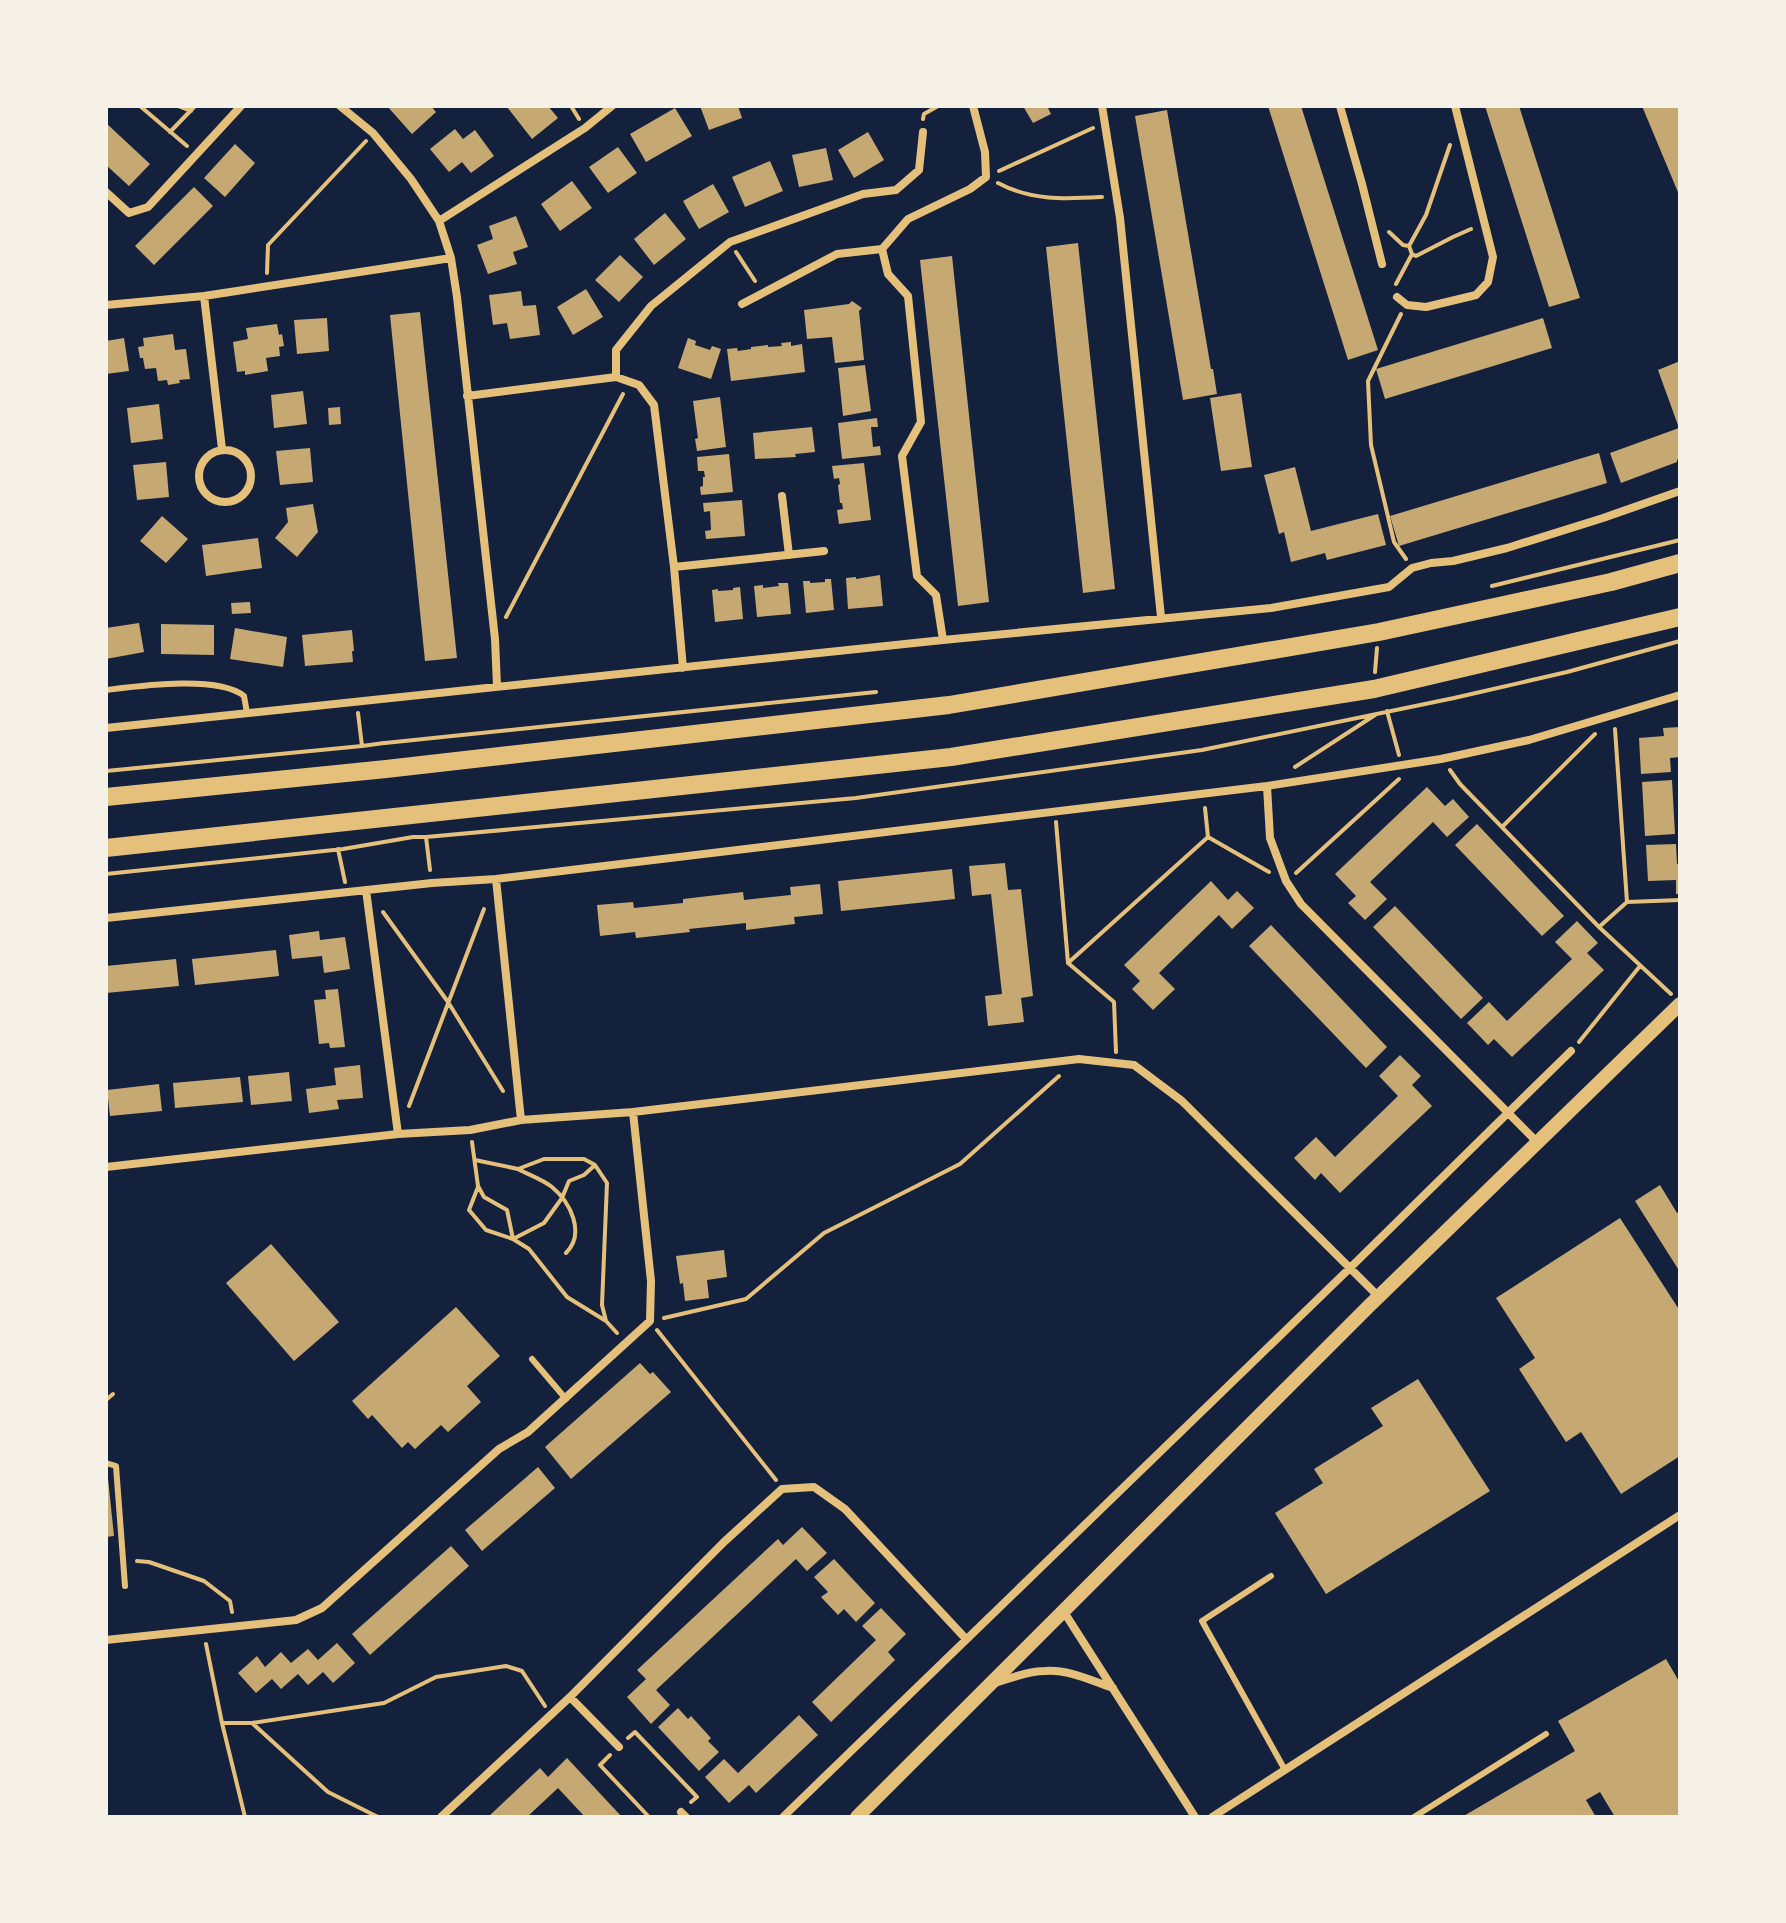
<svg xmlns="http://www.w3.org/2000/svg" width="1786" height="1923" font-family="Lora,serif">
<rect width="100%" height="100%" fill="#14213d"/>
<path fill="#c6a872" d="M387,106H431L436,112L412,134Z
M508,106H548L558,118L532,139L507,107Z
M700,106H738L742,118L709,130Z
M1023,106H1047L1051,114L1033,123Z
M1268,106H1301L1378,350L1348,360Z
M1485,106H1519L1580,298L1549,307Z
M1642,106H1678L1680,111V197Z
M675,108L692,136L646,162L630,134Z
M1167,110L1211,369H1213L1217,394L1183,400L1135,116Z
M106,123L150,164L129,186L106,165Z
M455,129L463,139L475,130L494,156L471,173L462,162L449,172L430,149Z
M868,132L884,160L854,178L838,150Z
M235,144L255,163L225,197L204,178Z
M618,147L637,173L608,193L589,167Z
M826,148L833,180L799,187L792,155Z
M770,161L783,191L745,207L732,177Z
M572,181L592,208L560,231L541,204Z
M713,184L729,212L699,229L683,201Z
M194,187L213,206L154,265L135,246Z
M665,213L686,239L654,265L634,239Z
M516,216L528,247L513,252L517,264L488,274L477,245L493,239L489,226Z
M1078,243L1115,589L1083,593L1046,247Z
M620,255L643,277L619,302L595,280Z
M952,256L989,602L958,606L920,260Z
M586,289L603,317L573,335L557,307Z
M521,291L523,306L536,305L540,335L510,339L507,323L493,325L489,295Z
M852,301L862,308L859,311L864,360L835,363L832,337L807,339L804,310L849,304Z
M420,312L457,658L425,661L390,315Z
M327,318L329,351L297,354L294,320Z
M1543,318L1552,348L1385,399L1376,369Z
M277,324L279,335L282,334L284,346L279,347L280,356L266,358L268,371L245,375V371L237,372L233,342L248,339L246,328Z
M173,334L175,350L186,349L190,379L179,380L180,383L168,385L167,380L158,381L156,368L145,369L143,358H140L138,347L144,346L143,338Z
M124,338L129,371L106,374V341Z
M688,338L696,341L695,345L710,350L712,346L721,349L711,379L678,368Z
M791,342V346L802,344L805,372L731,381L727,349L737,348L738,351L751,349V347L768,345V347L782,346L781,343Z
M1680,361V458L1677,460V462L1621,483L1610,453L1679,428L1658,370Z
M865,365L871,411L843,416L838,368Z
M303,391L307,424L274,428L271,395Z
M1241,393L1252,467L1221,471L1210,398Z
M720,397L726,447L697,451L695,439L698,438L693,401Z
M159,404L163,439L131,443L127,408Z
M340,407L341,424L329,425L328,408Z
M877,418L878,427H871L873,447L880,446L881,455L842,459L838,423Z
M812,427L815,452L795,454L796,457L755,459L753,433Z
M310,448L313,482L280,485L276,451Z
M1599,453L1607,483L1399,546L1390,516Z
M729,454L733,492L701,495L700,487L703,486V477H705L704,471H698L697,457Z
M166,462L169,497L137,500L133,465Z
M864,463L871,520L839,524L837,510L843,509L842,503H840L838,485L840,484L839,478L834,479L832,466Z
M1295,467L1311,531L1378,514L1386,545L1327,560L1325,553L1291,562L1284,532L1279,534L1264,475Z
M742,500L745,536L706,539L705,531L711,530L710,511L704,512L703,503Z
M313,504L318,532L297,557L275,538L288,522L286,508Z
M162,516L188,539L166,563L140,541Z
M258,538L262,568L206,576L202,545Z
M880,575L883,606L848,609L846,578L856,577V579Z
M825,579H831L834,610L806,613L803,581H810V583L825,582Z
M778,583H788L791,614L757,617L754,586L763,585V588L779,586Z
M740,587L743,619L715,622L712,590L718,589V591L733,590V588Z
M250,602L251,613L232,614L231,603Z
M139,623L144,652L106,659V628Z
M161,624L214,625V655L161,654Z
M235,628L287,637L283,667L230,659Z
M352,630L354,651H352L353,662L305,666L302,635Z
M1680,727V757L1670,758L1671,772L1641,774L1639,738L1664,736L1663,728Z
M1672,780L1675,834L1645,836L1642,782Z
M1427,787L1445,806L1453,799L1469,817L1447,837L1433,822L1370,882L1387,899L1365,920L1348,903L1356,896L1335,874Z
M1477,824L1564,916L1542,936L1455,845Z
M1676,844L1677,864H1680V894H1676V880L1648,881L1646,845Z
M1005,863L1008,890L1021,889L1033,996L1021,998L1024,1022L988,1026L985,996L1002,994L991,894L972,896L969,866Z
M952,869L955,899L841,911L838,881Z
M1211,881L1228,900L1237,891L1254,908L1232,929L1219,915L1159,973L1175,989L1153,1010L1132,989L1140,981L1124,965Z
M820,884L823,914L794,917L795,924L746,930V923L689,929L690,932L636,938L635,932L600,936L597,905L633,902L634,908L683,903V899L743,892L744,900L791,895L790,887Z
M1395,906L1483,998L1461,1019L1373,927Z
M1577,921L1598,943L1587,953L1604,970L1512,1057L1494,1039L1488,1045L1467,1023L1489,1002L1507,1021L1572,959L1555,942Z
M1271,925L1387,1047L1366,1068L1249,946Z
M319,931L320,940L345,937L350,969L324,973L322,956L292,959L289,935Z
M276,950L279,976L195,985L192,959Z
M176,959L179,986L106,993V966Z
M338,989L345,1047L330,1048L329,1043L319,1044L314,1000L326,999L325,990Z
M1400,1055L1421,1076L1412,1085L1432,1106L1340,1193L1321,1173L1315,1180L1294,1158L1316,1137L1335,1157L1398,1096L1379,1076Z
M360,1065L363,1098L337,1100L339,1109L309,1113L306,1089L336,1085L334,1068Z
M289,1072L292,1101L251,1105L248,1076Z
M240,1077L243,1102L175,1108L173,1083Z
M159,1084L162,1111L110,1116L107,1090Z
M1660,1185L1677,1213L1680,1212V1272L1635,1201Z
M1620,1218L1680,1311V1456L1621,1494L1581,1432L1566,1442L1519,1369L1535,1358L1496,1298Z
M271,1244L339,1322L294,1361L226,1283Z
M724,1250L727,1277L707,1280L709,1298L685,1301L683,1283L680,1284L676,1256Z
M456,1307L500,1356L467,1386L481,1402L448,1432L441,1425L415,1449L408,1442L402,1448L372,1415L368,1419L352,1401Z
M640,1363L650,1374L653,1372L671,1392L571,1479L545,1447Z
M1418,1379L1490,1491L1326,1594L1275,1513L1323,1483L1314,1469L1383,1426L1371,1408Z
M538,1467L555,1488L482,1551L465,1530Z
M106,1478H108L114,1536L106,1537Z
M802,1527L827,1553L807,1571L796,1559L656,1690L670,1705L651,1724L627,1697L646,1679L637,1670L778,1539L783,1545Z
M451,1546L469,1566L370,1655L352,1634Z
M834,1559L875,1603L856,1622L844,1609L838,1615L821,1597L828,1592L814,1577Z
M881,1608L906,1634L888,1652L895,1660L831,1722L812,1702L876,1640L862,1626Z
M337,1643L355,1663L333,1683L323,1672L308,1685L298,1674L281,1689L272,1679L256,1693L238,1673L257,1656L265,1667L281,1652L291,1663L308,1649L318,1660Z
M1666,1659L1680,1683V1817H1615L1600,1792L1586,1800L1596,1817H1462L1575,1751L1558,1721Z
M678,1708L688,1719L691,1716L711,1738L708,1741L719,1752L699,1771L658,1727Z
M799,1715L818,1735L756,1793L749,1785L729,1803L705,1777L724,1759L738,1773Z
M567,1758L622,1817H585L558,1788L527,1817H488L540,1768L548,1777Z"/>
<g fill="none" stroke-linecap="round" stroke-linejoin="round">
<path stroke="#e5c07b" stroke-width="4" d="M140,106L187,146
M178,106L191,111
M571,106L579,119
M923,119L924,114L938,106
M170,132L195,106
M999,171L1093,128
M998,183C1032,201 1065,199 1102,197
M1389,232L1403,245L1409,246
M736,252L755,281
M1412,254L1416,256L1453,237L1471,229
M267,273L268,245L366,141
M1396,284L1412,254L1409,246L1426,215L1450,145
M1401,314L1368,381L1371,445L1394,542L1406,559
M1492,586L1680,540
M506,617L623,394
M1375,672L1377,648
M1387,711L1399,755
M358,713L362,746L384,743
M1615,729L1627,902
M385,743L876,692
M1295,767L1375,715
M1450,770L1460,784L1599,927L1627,902L1680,900
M106,771L362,746
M1205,808L1208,837
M1056,822L1068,963L1114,1002L1116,1052
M1502,827L1595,734
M413,837H426L430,870
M426,837L856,798L1202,750L1454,698L1567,672L1680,641
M338,849L345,882
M1296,873L1399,779
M106,874L343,849L413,837
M383,912L448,1002L503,1091
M1599,927L1671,994
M1068,963L1208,837L1269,872
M1579,1042L1640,966
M409,1106L484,909
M472,1142L478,1186L484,1197L507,1210L513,1239L529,1249L567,1297L606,1321L617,1333
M475,1160L518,1169L544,1159H584L595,1165L607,1183L602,1305L606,1321
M518,1169C529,1175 542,1179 552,1187C570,1202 586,1233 566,1253
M478,1187L469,1210L486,1230L513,1239L544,1223L562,1198L569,1181L584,1175L595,1165
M664,1318L746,1299L824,1233L960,1164L1059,1076
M657,1330L776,1480
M106,1400L113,1394
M137,1561L149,1562L204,1581L230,1601L232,1612
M206,1644L222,1723L245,1817
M222,1723H252L328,1792L378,1817
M252,1723L384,1703L436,1677L506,1666L522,1671L545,1706
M628,1738L635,1732L697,1797L691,1802
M610,1755L600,1765L649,1817"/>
<path stroke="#e5c07b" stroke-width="6" d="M106,690C139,686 218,675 244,696L247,713
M532,1359L566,1399
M106,1463L116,1466L125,1586
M1271,1576L1202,1621L1285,1770
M1414,1817L1546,1734"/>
<path stroke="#e5c07b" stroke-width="8" d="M340,106L373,133L411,179L439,221L451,258L457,297L495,639L497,686
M1102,106L1120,218L1161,617
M1340,106L1362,184L1382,264
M106,192L129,213L148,207L241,106
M439,221L585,128L612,106
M882,249L888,274L908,296L921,422L902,456L917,576L936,595L943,640
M204,296L222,449
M1397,297L1407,305L1426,307L1476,295L1488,282L1493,257L1455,106
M742,304L837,254L882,249L908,219L970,189L986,177L985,152L973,106
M106,305L204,296L451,258
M616,377V350L651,306L730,242L863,194L896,190L919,170L923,132
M467,396L616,377L639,385L654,405L674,567L683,668
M199 476a26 26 0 1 1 52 0a26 26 0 1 1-52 0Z
M782,496L789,555
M674,567L824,551
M106,728L943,640L1271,608L1389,587L1412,568L1431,563L1453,561L1507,548L1603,518L1680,491
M1267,786L1270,838L1286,881L1301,904L1537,1142
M496,879L521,1120
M366,890L398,1134
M106,918L432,883L496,879L1267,786L1441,759L1529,740L1680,695
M106,1167L398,1134L470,1130L521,1120L633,1112L1079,1059L1134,1065L1182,1101L1378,1296
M1064,1612L1195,1817
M106,1640L296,1620L322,1608L499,1449L528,1432L650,1321L651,1281L633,1112
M995,1683C1011,1678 1028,1671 1045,1671C1068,1669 1092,1681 1113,1688
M570,1697L619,1747
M681,1812L686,1817
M441,1817L570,1697L724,1542L782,1489L814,1487L845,1509L966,1639
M783,1817L1350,1268L1571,1051
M1212,1817L1680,1515"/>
<path stroke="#e5c07b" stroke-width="14" d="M857,1817L1370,1305L1680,1004"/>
<path stroke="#e5c07b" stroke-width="18" d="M106,797L386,769L949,705L1379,632L1611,582L1680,563
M106,848L951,757L1374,689L1680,617"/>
</g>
<rect width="1786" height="1923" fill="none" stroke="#f6f1e7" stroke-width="216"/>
</svg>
